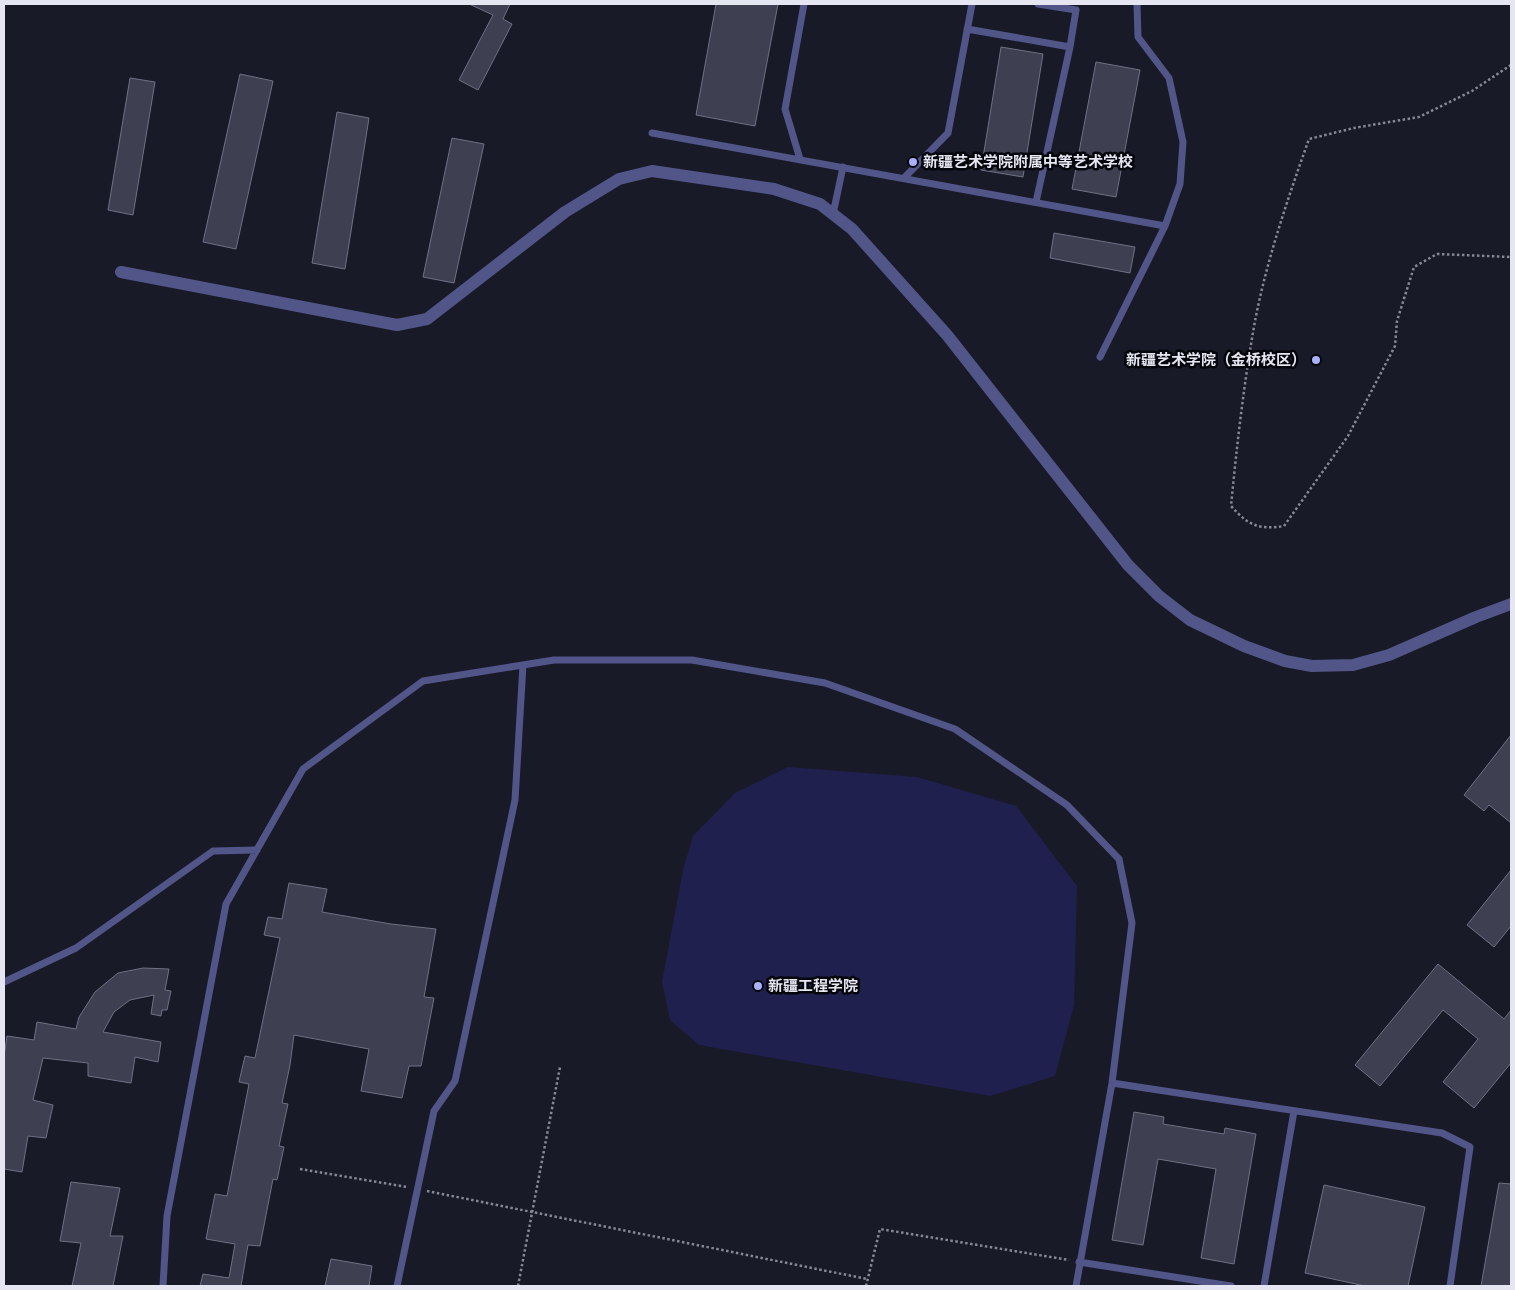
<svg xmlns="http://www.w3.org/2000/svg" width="1515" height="1290" font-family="'Roboto Condensed','Noto Sans SC',sans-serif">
<rect width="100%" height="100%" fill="#181a28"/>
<path fill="#20204e" d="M788,767L917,777L1016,806L1077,886L1074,1005L1055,1076L990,1096L699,1045L670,1020L662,982L683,870L693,836L735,793Z"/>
<path fill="#3e4051" stroke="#6f7184" d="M469,4H510L503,19L512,24L478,90L459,80L493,15Z
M716,4H778L755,126L696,115Z
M1001,47L1043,54L1023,177L981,170Z
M1096,62L1140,70L1116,197L1072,189Z
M240,74L273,81L236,249L203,242Z
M130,78L155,82L133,215L108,210Z
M337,112L369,118L345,269L312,263Z
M452,138L484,144L454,283L423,277Z
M1054,233L1135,247L1130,273L1050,258Z
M1511,735V823L1489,805L1484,811L1464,795Z
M1511,870V926L1494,947L1467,925Z
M289,883L327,889L322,912L391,924L436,929L424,997L434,998L421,1066H409L402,1098L361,1091L369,1049L294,1035L290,1065L282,1103L288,1104L279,1146L284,1147L277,1180L273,1179L260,1246L248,1245L241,1286H200L203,1274L229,1278L235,1244L206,1239L215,1194L227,1196L249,1084L239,1082L245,1056L255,1058L280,938L264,935L268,917L282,919Z
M1438,964L1504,1019L1511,1010V1063L1474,1108L1443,1082L1478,1039L1443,1010L1380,1086L1355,1065Z
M143,968L169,969L165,990L171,991L167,1010H162L161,1016L151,1014L154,995L130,1000L114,1012L103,1032L161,1042L158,1062L135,1057L131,1083L88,1076V1063L43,1058L33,1100L53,1105L46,1138L28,1136L22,1172L4,1169V1057L7,1036L34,1040L37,1022L76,1029L79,1017L95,992L118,973Z
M1134,1112L1164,1117L1163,1124L1224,1134L1225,1128L1256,1134L1234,1264L1201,1258L1216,1169L1158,1159L1143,1245L1112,1240Z
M71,1182L120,1188L110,1236H123L113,1286H72L81,1243L60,1241Z
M1499,1183L1511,1184V1286H1481Z
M1324,1185L1425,1207L1408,1286H1365L1305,1273Z
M331,1259L372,1266L369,1286H325Z"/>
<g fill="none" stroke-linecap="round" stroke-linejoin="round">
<path stroke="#878895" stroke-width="2.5" stroke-dasharray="2.5 2.5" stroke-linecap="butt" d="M1511,65L1472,91L1419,117L1354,128L1309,139C1288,198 1267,259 1255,321C1244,382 1237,444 1231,506C1248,525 1258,530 1284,526L1348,436L1395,346L1397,321L1414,267L1437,254L1511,257
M300,1169L407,1187
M427,1191L867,1279
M518,1286L560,1067
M866,1286L880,1229L1069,1260"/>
<path stroke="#525588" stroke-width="7" d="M967,29L1070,47L1076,10L1038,4
M652,133L1165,226
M800,159L785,109L804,4
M904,178L948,133L972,4
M1036,202L1070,47
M833,214L843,167
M1100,357L1165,226L1180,184L1183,142L1169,78L1138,37L1137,4
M4,982L76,948L213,851L257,850
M1112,1083L1442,1133L1470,1147L1450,1286
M1079,1262L1231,1286
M163,1286L167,1216L226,904L303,769L423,681L554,660H692L825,683L955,729L1067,805L1119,859L1132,923L1112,1083L1076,1286
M397,1286L434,1111L455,1081L515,800L523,665
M1264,1286L1294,1111"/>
<path stroke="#525588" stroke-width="12" d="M121,272L397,325L427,319L565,212L619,179L652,171L774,189L820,204L852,229L947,335L1128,565L1159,596L1190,620L1244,646L1285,661L1312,666L1353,665L1389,655L1476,617L1511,604"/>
</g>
<g fill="#a9b0fc" stroke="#05060b" stroke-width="2">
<circle cx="913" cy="162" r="5"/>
<circle cx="1316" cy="360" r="5"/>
<circle cx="758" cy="986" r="5"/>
</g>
<g text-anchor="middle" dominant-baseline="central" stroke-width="5" stroke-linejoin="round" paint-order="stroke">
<g font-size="15" font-weight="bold" fill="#e5e6f1" stroke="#05060b" text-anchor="start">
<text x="923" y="162">新疆艺术学院附属中等艺术学校</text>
<text x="1306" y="360" text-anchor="end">新疆艺术学院（金桥校区）</text>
<text x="768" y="986">新疆工程学院</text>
</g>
</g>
<rect width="1515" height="1290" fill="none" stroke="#e5e6f1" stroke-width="10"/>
</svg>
